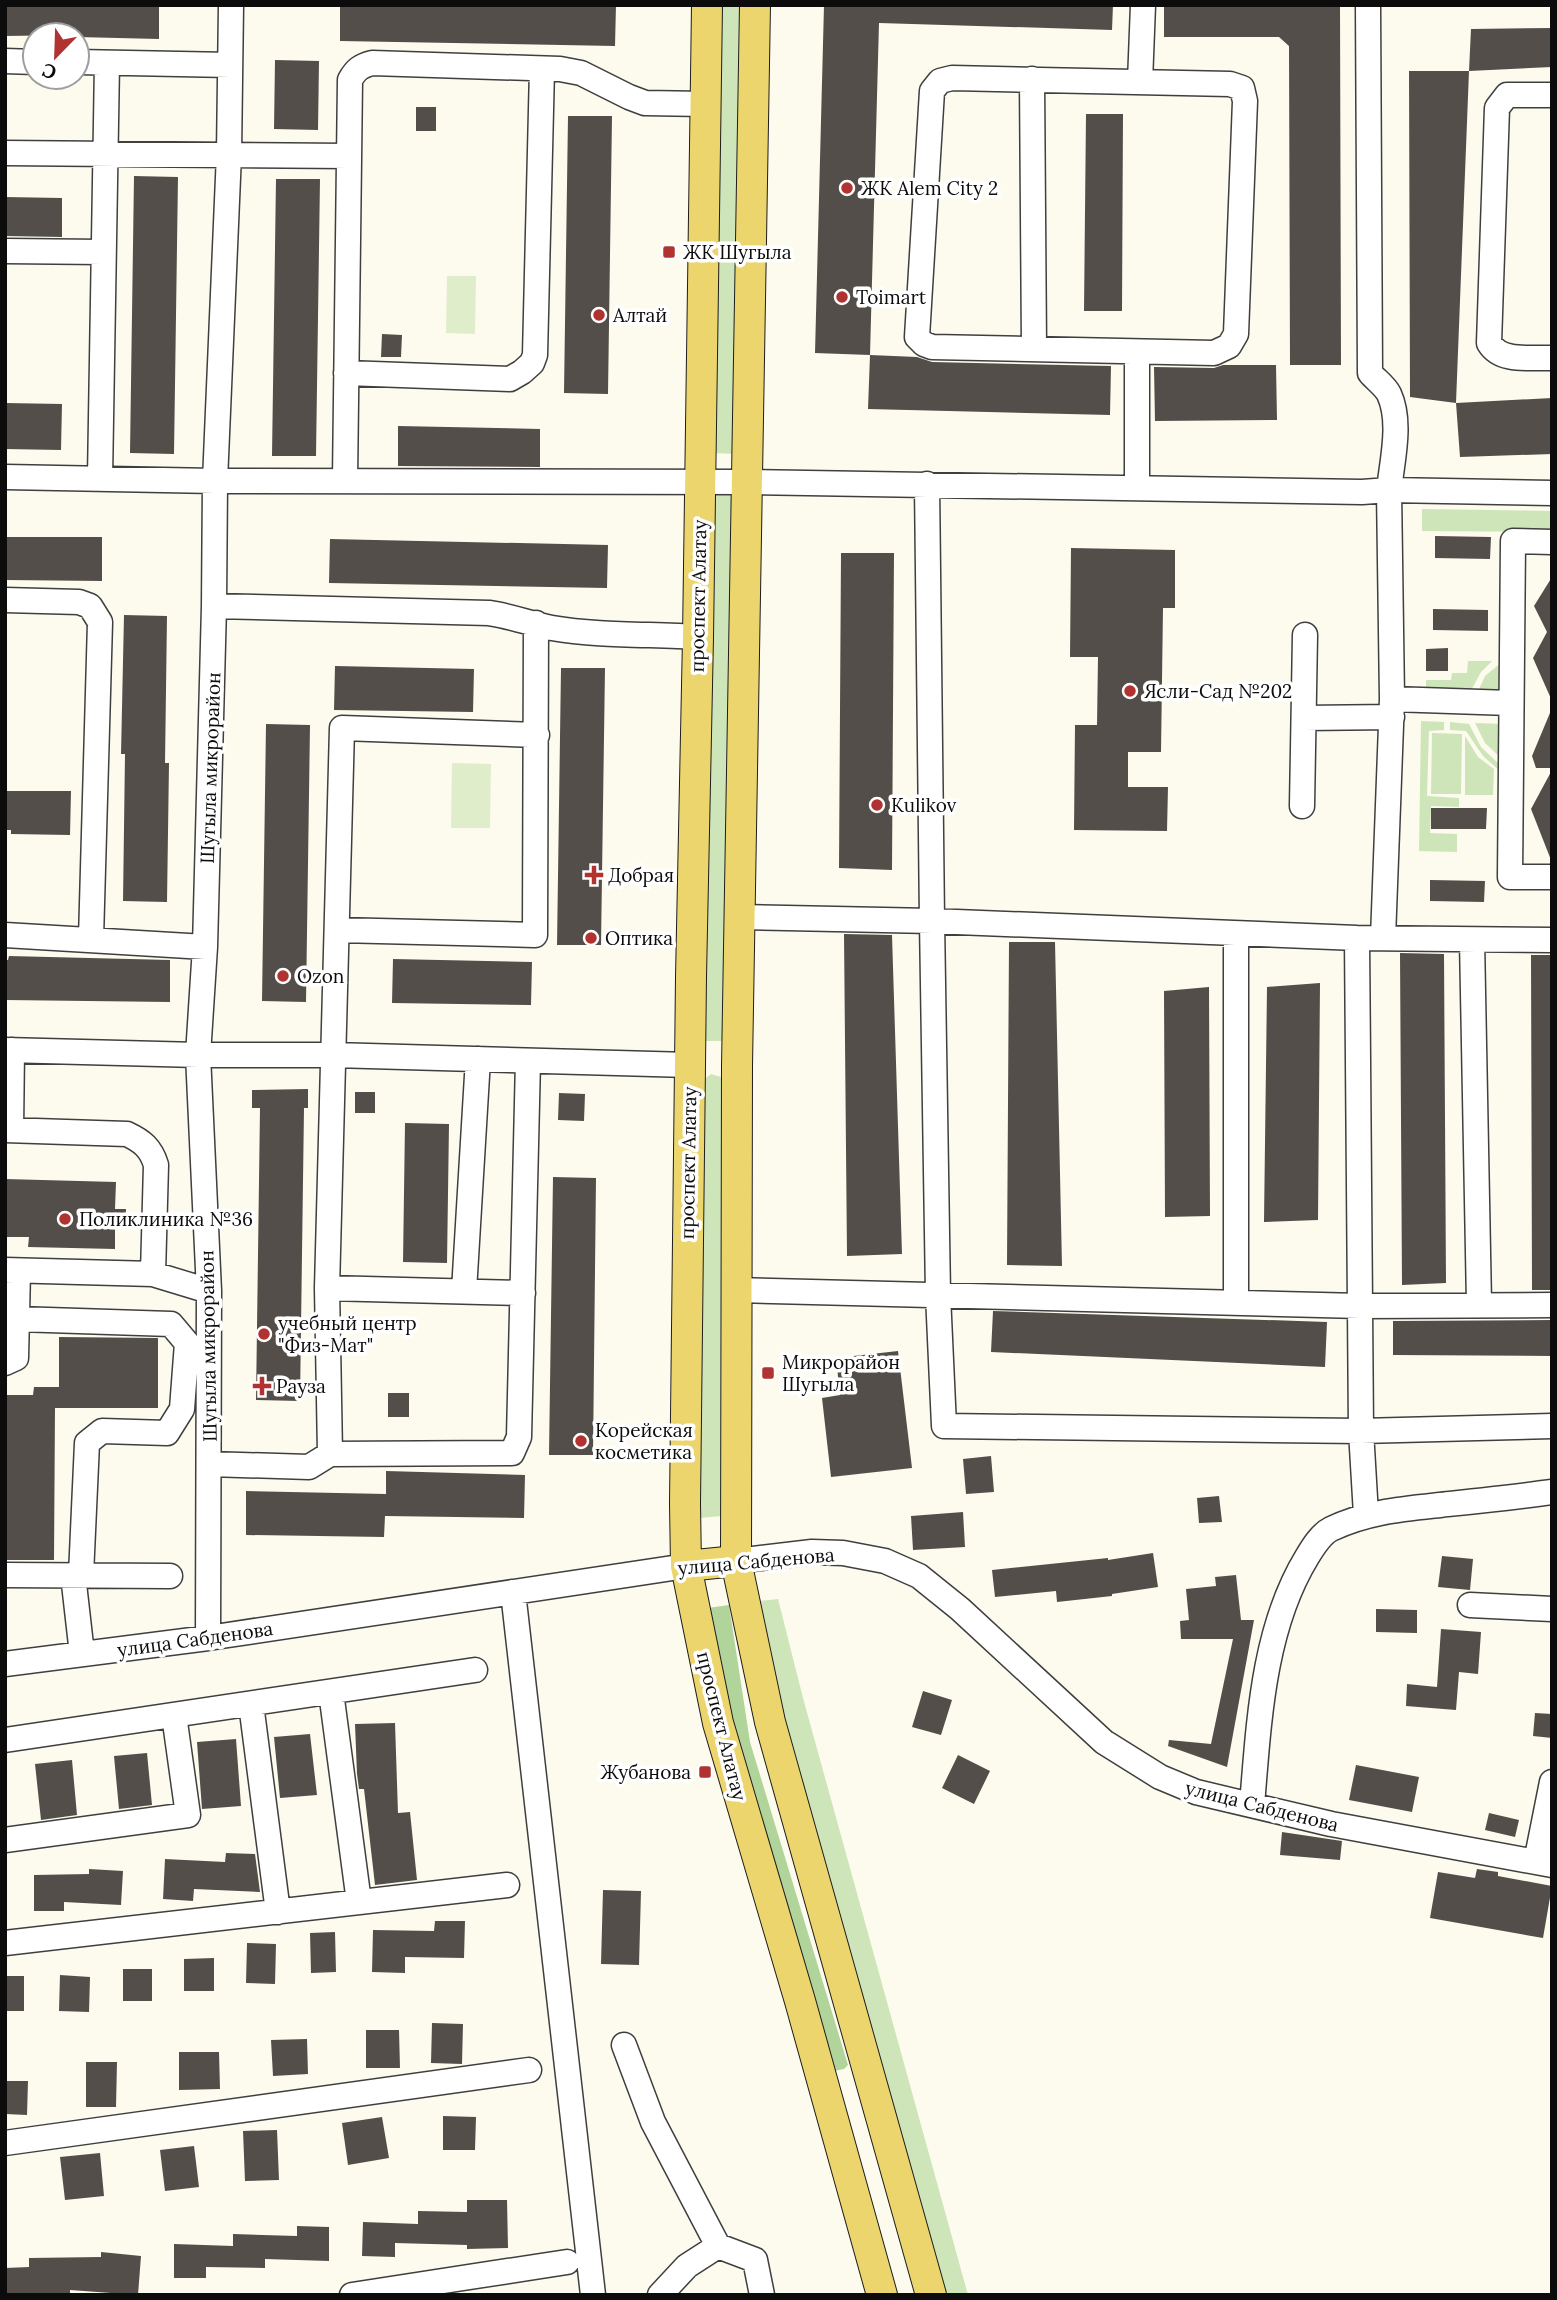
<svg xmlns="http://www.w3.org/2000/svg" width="1557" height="2300" font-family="Lora,serif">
<rect width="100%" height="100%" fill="#fdfbed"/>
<path fill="#cee5ba" d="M718,5H743L736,454L713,453Z
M715,492H730L733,495L726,1041H703L711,501Z
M1422,509L1552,511V532L1422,531Z
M1468,661H1492L1481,672L1468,696L1426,695V680H1451L1452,673H1467Z
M1502,662L1501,696H1476L1485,676Z
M1421,721L1444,722V730L1429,731L1427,796L1459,798V807L1431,806L1430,833L1457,834V852L1419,851Z
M1450,722L1469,724L1481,747L1500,765L1501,772L1483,756L1466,731L1450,730Z
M1475,723L1502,724L1501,758L1485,743Z
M1432,733L1462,734L1461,794H1431Z
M1465,736L1478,757L1494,769L1493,795H1465Z
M711,1074L721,1077L724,1081L723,1516L699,1518L703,1080Z
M778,1599L803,1698L968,2295H947L780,1700L759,1601Z"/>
<path fill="#b1d49b" d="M729,1605L750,1742L848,2065L844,2069L834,2071L732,1743L708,1608Z"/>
<path fill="#dfedcb" d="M447,276H476L475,334L446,333Z
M452,763L491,764L490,828H451Z"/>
<path fill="#544e4a" d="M5,5H159V39L77,37V35L5,36Z
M340,5H616L615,46L340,41Z
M824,5H1113L1112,30L879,23L870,355L815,353Z
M1164,5H1340L1341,365H1290L1289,46L1279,37H1164Z
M1552,28V67L1469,71L1471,29Z
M275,60L319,61L318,130L274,129Z
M1409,71H1469L1456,403L1410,397Z
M416,107H436V131H416Z
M1086,114H1123L1122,311H1084Z
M568,116H612L608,394L564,393Z
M134,176L178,177L174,454L130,453Z
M276,179H320L316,456H272Z
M5,197L62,198V237L5,236Z
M382,334L402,335L401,357H381Z
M870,355L917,357L932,362L1111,366L1110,415L868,409Z
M1223,365H1276L1277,420L1155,421L1154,367L1214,368Z
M1552,398V454L1460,457L1456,403Z
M5,403L62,404L61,450L5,449Z
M398,426L540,429V467L398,466Z
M1435,536L1491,537L1490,559L1435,558Z
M5,537H102V581L5,580Z
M330,539L608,545L607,588L329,583Z
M1071,548L1175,550V608H1163L1161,752H1128V787H1168L1167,831L1074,830L1075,725H1097L1098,657H1070Z
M841,553H894L892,870L839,868Z
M1552,577V701L1533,658L1547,632L1534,606Z
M1433,609L1488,610V631L1433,630Z
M124,615L167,616L165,763H169L167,902L123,901L125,754H121Z
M1448,648V671H1426V649Z
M335,666L474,669L473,712L334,710Z
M561,668H605L601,945H557Z
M1552,708V768H1536L1532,756Z
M266,724L310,725L306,1002L262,1001Z
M1552,770V860H1551L1531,809Z
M5,791H71L70,835L11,834V830H5Z
M1431,808H1487L1486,829H1431Z
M1430,880L1485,881L1484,902L1430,901Z
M844,934L892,935L902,1254L847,1256Z
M1009,942H1055L1062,1266L1007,1265Z
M1400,953L1444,954L1446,1283L1402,1285Z
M1531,955H1552V1290H1532Z
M9,956L170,960V1002L5,1000V960H8Z
M393,959L532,962L531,1005L392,1003Z
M1320,983L1318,1220L1264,1222L1267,987Z
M1209,987L1210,1216L1165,1217L1164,991Z
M308,1089V1108H304L300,1401L256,1400L260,1108H252V1090Z
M355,1092H375V1113H355Z
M559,1093L585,1094L584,1121L558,1120Z
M405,1123L449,1124L447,1263L403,1262Z
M553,1177L596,1178L593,1455H549Z
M5,1179L116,1182L115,1209H126L125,1229H115V1249L28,1247L29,1237H5Z
M993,1311L1327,1322L1325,1367L991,1352Z
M1552,1320V1356L1393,1355V1321Z
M59,1337L158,1338V1408H55L54,1560H5L6,1395H33L34,1387H59Z
M898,1351L912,1468L831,1477L822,1398L840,1395L836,1358Z
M388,1393H409V1417H388Z
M991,1456L994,1492L966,1494L963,1459Z
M386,1471L525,1475L524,1518L385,1516L384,1537L246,1535V1491L386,1494Z
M1219,1496L1222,1522L1199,1523L1197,1498Z
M963,1512L965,1547L913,1550L911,1516Z
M1153,1553L1158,1587L1112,1594V1596L1057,1602L1056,1591L995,1597L992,1570L1108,1558V1560Z
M1442,1556L1473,1559L1470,1590L1438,1587Z
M1236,1575L1241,1620H1254L1227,1767L1168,1746L1169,1740L1211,1744L1233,1639H1181L1180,1621L1189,1620L1186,1589L1216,1586L1215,1577Z
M1376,1609L1417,1610V1633L1376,1632Z
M1441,1629L1481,1632L1478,1674L1459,1672L1456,1710L1406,1706L1407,1684L1437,1687Z
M923,1691L952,1700L941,1735L912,1727Z
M1535,1713L1552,1714V1738L1533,1736Z
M395,1723L398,1813L410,1812L417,1880L375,1885L364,1789H359L357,1774L355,1724Z
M310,1734L317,1795L280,1798L274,1737Z
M236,1739L241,1806L202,1809L197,1742Z
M147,1753L152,1805L119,1809L114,1756Z
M958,1755L990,1771L974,1804L942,1788Z
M72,1760L77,1815L41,1820L35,1764Z
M1356,1765L1419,1777L1412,1812L1349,1800Z
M1489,1813L1519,1820L1515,1837L1485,1830Z
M1282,1832L1342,1841L1340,1860L1280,1855Z
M226,1853L255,1854L260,1892L194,1889L193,1901L163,1899L165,1859L225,1862Z
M89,1869L123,1871L121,1905L64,1902V1911H34V1875L89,1874Z
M1477,1869L1498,1872V1876L1552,1886L1543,1938L1430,1918L1438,1872L1475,1878Z
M603,1890L641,1891L639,1965L601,1964Z
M435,1921H465L464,1958L405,1957V1973L372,1972L373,1930L434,1931Z
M335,1932L336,1972L311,1973L310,1933Z
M247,1943L276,1944L275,1984L246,1983Z
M214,1958V1991H184V1959Z
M123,1969H152V2001H123Z
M60,1975L90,1977L89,2012L59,2011Z
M5,1976H24V2011H5Z
M432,2023L463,2024L462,2064L431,2063Z
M366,2030H399L400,2068H366Z
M307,2039L308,2074L273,2076L271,2040Z
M179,2052H219L220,2089L179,2090Z
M86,2062H117L116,2107H86Z
M5,2081H28L27,2115L5,2114Z
M443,2116L476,2117L475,2150H443Z
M382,2117L389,2158L348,2165L342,2123Z
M277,2130L279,2180L245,2181L243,2131Z
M194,2146L199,2187L165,2191L160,2150Z
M100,2153L104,2196L65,2200L60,2157Z
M467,2200H507L508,2248L467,2249V2245L395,2243V2257L362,2256L363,2222L418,2224V2211L467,2212Z
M297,2226L329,2227V2261L265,2259V2268L206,2267V2278H174V2244L233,2246V2234L297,2236Z
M101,2252L141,2256L138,2295L70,2290V2295H5V2268L29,2267V2258L101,2257Z"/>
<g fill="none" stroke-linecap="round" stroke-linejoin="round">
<defs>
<path id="minor" d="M1368,5L1370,373C1376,380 1385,386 1389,394C1402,422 1392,461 1389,490L1552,493
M5,61L35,62
M77,62L230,65
M952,78L1230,84L1242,88L1245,101L1236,334L1229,346L1214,353L932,347L924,344L917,337L932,91L940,81Z
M1032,79L1034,349
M1140,82L1143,5
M1552,95H1507L1497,108L1489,343C1501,363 1531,357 1552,358
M5,153L349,156
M5,251L103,252
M346,373L510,379L522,372L532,363L535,355L542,69
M5,477L215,481L748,482L1362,492L1389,490L1392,699L1383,938
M100,478L107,63
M345,480L350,80C356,69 361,66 372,63L560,69L581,73L629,97L645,103L705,104
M1137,487V352
M1552,542L1513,541L1510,877H1552
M5,600L79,602L90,606L100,622L91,939
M214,606L489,613C511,616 531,624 552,628C598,636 652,634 698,637
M1392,699L1510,703
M1304,718L1392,717
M1302,806L1305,635
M740,917L932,921L927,484
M338,930L535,935L536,623
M5,935L205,947
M1357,938L1361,1431L1366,1515
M1472,940L1479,1304
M1552,940L1357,938L932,921L938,1295L944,1426L1361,1431L1552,1426
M5,1050L198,1055L205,947L214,606L215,481L229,154L231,5
M5,1130L127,1134C142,1141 151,1148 156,1165L153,1274L5,1270
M11,1130L12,1050
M153,1274L209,1291
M327,1288L523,1293
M736,1290L1360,1306L1552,1305
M464,1291L478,1059
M1236,1303V934
M17,1319L171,1324L187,1343L182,1409L167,1433L102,1431L87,1443L81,1575
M5,1363L16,1358L18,1271
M330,1454L327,1288L342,728L537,735
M209,1464L309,1467L330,1454L512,1453L519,1437L528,1061
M736,1561L812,1552L843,1553L885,1561L919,1576L960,1609L1104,1742L1160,1777L1196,1792L1331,1824L1552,1865
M5,1575L170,1576
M73,1575L82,1654
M513,1592L593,2295
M1470,1605L1552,1609
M208,1638L209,1291L198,1055H333L689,1065
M5,1664L208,1638L686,1566
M331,1692L359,1902
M251,1704L278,1912
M5,1740L475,1670
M1252,1805C1259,1721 1263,1629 1307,1557C1313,1547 1321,1534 1331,1529C1366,1512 1402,1509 1440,1505C1477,1501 1515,1497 1552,1492
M5,1840L188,1815L174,1715
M1536,1862L1552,1782
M5,1943L507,1885
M624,2045L653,2122L718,2246L755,2260L762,2295
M5,2143L529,2070
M352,2295L567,2262
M660,2295L687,2266L718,2246"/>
<path id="major" d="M707,5L698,637L691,977L685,1504L686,1566L718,1723L800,2001L882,2295
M755,5L737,1066L736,1561L770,1722L931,2295
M686,1566L736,1561"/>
</defs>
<use href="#minor" stroke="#3f3f3f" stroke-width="27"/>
<use href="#major" stroke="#1d1d1d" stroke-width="32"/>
<use href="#minor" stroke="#fff" stroke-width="24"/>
<use href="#major" stroke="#edd56e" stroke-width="30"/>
</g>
<g fill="#b03231" stroke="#fff" stroke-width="2.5">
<circle cx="847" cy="188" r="7"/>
<rect x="662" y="245" width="14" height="14" rx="3.5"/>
<circle cx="842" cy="297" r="7"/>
<circle cx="599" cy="315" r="7"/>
<circle cx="1130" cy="691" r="7"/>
<circle cx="877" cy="805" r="7"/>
<path d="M590.5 864.5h7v7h7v7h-7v7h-7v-7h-7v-7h7z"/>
<circle cx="591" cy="938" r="7"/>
<circle cx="283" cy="976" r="7"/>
<circle cx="65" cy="1219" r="7"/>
<circle cx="264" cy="1334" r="7"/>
<rect x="761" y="1366" width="14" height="14" rx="3.5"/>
<path d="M258.5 1375.5h7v7h7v7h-7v7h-7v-7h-7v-7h7z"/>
<circle cx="581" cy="1441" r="7"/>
<rect x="698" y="1765" width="14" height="14" rx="3.5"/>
</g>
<g text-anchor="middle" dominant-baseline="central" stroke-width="7" stroke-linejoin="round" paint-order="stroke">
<g font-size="19" fill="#0c0c0c" stroke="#fff" text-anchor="start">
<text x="861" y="188">ЖК Alem City 2</text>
<text x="683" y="252">ЖК Шугыла</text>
<text x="856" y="297">Toimart</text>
<text x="613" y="315">Алтай</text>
<text x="1144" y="691">Ясли-Сад №202</text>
<text x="891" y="805">Kulikov</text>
<text x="608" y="875">Добрая</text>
<text x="605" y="938">Оптика</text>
<text x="297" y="976">Ozon</text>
<text x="79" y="1219">Поликлиника №36</text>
<text x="278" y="1323">учебный центр<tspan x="278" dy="22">"Физ-Мат"</tspan></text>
<text x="782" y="1362">Микрорайон<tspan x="782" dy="22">Шугыла</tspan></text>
<text x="276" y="1386">Рауза</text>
<text x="595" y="1430">Корейская<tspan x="595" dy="22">косметика</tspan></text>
<text x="691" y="1772" text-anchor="end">Жубанова</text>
</g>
<g font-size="19" fill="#0c0c0c" stroke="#fff">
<text transform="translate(698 596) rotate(-89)">проспект Алатау</text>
<text transform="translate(210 768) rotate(-88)">Шугыла микрорайон</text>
<text transform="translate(688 1163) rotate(-89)">проспект Алатау</text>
<text transform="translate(208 1346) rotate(-91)">Шугыла микрорайон</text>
<text transform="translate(756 1561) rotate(-5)">улица Сабденова</text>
<text transform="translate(195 1639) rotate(-8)">улица Сабденова</text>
<text transform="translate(722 1726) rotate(76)">проспект Алатау</text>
<text transform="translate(1262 1806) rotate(14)">улица Сабденова</text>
</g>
</g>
<rect width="1557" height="2300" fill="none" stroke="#0c0c0c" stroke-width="14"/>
<g transform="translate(56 56) rotate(203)"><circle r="33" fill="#ffffff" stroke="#9e9e9e" stroke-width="2"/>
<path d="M0-5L12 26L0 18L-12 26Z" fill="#b03231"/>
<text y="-10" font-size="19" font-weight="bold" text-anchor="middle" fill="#0c0c0c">С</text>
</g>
</svg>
